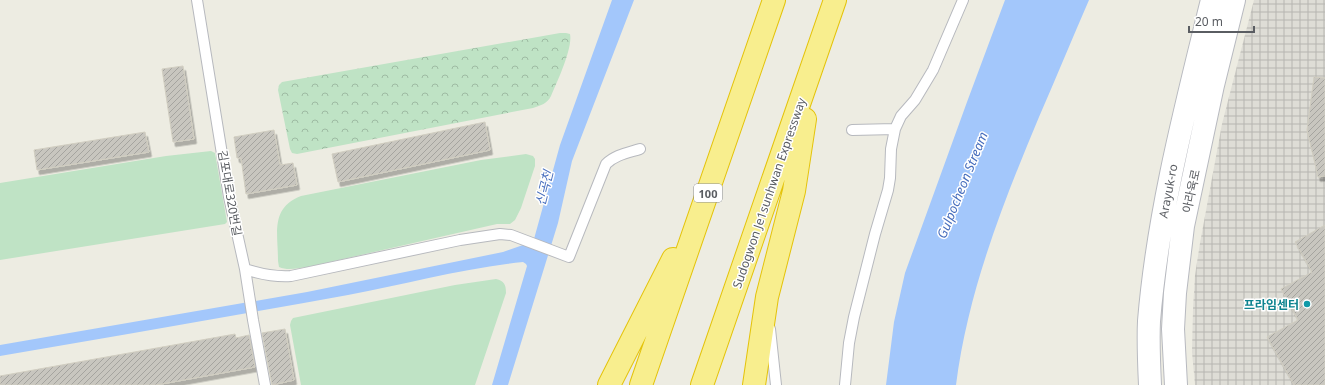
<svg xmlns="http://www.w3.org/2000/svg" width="1325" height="385" font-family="'Noto Sans','Noto Sans KR',sans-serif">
<defs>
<pattern id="industrial-grid" width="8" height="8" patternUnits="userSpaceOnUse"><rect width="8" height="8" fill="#deddd6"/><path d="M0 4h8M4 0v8" fill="none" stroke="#b7b6b1"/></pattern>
<pattern id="forest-crowns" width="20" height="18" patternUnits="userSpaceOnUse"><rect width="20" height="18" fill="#bfe3c5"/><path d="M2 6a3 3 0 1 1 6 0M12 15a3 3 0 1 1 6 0" fill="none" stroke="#9ebba3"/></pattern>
<pattern id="building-hatch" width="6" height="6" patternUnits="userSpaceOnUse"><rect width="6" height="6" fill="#c8c6bf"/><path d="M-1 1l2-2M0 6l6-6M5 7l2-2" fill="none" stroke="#a5a49f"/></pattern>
<filter id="shadow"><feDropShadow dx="2.5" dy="4.5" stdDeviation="0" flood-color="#0004"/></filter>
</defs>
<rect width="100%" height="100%" fill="#edece2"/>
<path fill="url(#industrial-grid)" d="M1254,0H1325V385H1195L1192,352L1193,309L1195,275L1200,243L1222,124Z"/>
<path fill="#bfe3c5" d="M211,151L215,153L227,222L225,224L0,260V183L166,156Z
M526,154L533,156L535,159V166L521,208L515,220L510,224H497L475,229L308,267C298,268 288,271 279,267L278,261C278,233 270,208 301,196L481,160Z
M496,279C504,281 506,284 506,293L475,385H301L290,325L291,321L293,318L455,285Z"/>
<path fill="url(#forest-crowns)" d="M560,33H566L570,34C573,48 557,82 551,96C547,104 541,105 533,108L297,154L292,153L290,149L278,90L279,85L282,82Z"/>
<path fill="#a3c7fb" d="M612,0H634L572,161L558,223L508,385H492L527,266L526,264L523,262C464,268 406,284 348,295C232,316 116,336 0,356V345L307,292L503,252L523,245L534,239L560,145Z
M1005,0H1089C1072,39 1056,78 1039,117C1003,203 968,291 956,385H886L894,322L905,273L967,102Z"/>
<path fill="url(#building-hatch)" stroke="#d1cec1" filter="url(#shadow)" d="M183,66L194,139L173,142L162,69Z
M1314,77L1325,78V176L1318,177L1307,130Z
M485,122L490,150L338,182L332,154Z
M274,130L280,165L293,163L297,185L246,194L241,158H237L234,137Z
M145,132L149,152L37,170L34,150Z
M1325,225V385H1294L1267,337L1298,320L1281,289L1312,272L1295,242Z
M285,329L294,380L272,385L262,333Z
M235,334L236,338L249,335L255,367L156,385H0V376Z"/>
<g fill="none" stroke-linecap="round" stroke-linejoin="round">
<defs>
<path id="lane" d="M197,0L229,197L245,269L253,320L265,385
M852,130L895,129
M245,269C260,274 275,277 291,276L460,240L500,234L511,235L569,257L606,164C615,155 627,153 640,149
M770,329L776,385
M845,385L849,343L854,317L875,234L888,190L890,178L891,149L895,129L901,116L915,100L933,70L963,0"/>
<path id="secondary" d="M1150,385C1149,364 1148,342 1149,321C1158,212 1186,106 1212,0
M1176,385L1173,329L1175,293L1183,226L1213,85L1234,0"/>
<path id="highway" d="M609,385L673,259
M641,385L774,0
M702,385L835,0
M754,385L767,297L794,191L805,119"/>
</defs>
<use href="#lane" stroke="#b7b9be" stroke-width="12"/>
<use href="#secondary" stroke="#b8bac0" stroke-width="24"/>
<use href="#highway" stroke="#e4c30a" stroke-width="24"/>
<use href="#lane" stroke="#fff" stroke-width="10"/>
<use href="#secondary" stroke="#fff" stroke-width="22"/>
<use href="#highway" stroke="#f8ee8e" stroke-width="22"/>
</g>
<circle fill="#0f9aa8" stroke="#fff" stroke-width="1.5" cx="1307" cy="304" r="4"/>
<g text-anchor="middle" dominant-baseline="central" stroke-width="3" stroke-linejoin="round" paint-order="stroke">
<rect fill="#fff" stroke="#8c8e91" stroke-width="1" x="694" y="184" width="28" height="18" rx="3"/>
<g font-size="11" font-weight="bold" fill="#5a5d62">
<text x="708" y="193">100</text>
</g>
<g font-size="12" fill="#5a5d62" stroke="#fff">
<text transform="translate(1168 191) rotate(-79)">Arayuk-ro</text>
<text transform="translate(1191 191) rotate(-78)">아라육로</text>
<text transform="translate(230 193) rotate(80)">김포대로320번길</text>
<text transform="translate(769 193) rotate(-71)">Sudogwon Je1sunhwan Expressway</text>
</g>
<g font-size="12" font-weight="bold" fill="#0d838f" stroke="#fff" text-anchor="end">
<text x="1299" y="304">프라임센터</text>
</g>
<g font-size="13" font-style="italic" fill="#476ebd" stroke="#fff">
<text transform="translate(962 185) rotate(-68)">Gulpocheon Stream</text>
<text transform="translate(544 188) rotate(-76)">신곡천</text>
</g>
</g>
<path d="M1189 26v6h65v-6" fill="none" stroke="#5a5d62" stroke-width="2"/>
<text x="1195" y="26" font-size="12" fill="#5a5d62" stroke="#ffffff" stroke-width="3" paint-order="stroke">20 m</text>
</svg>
